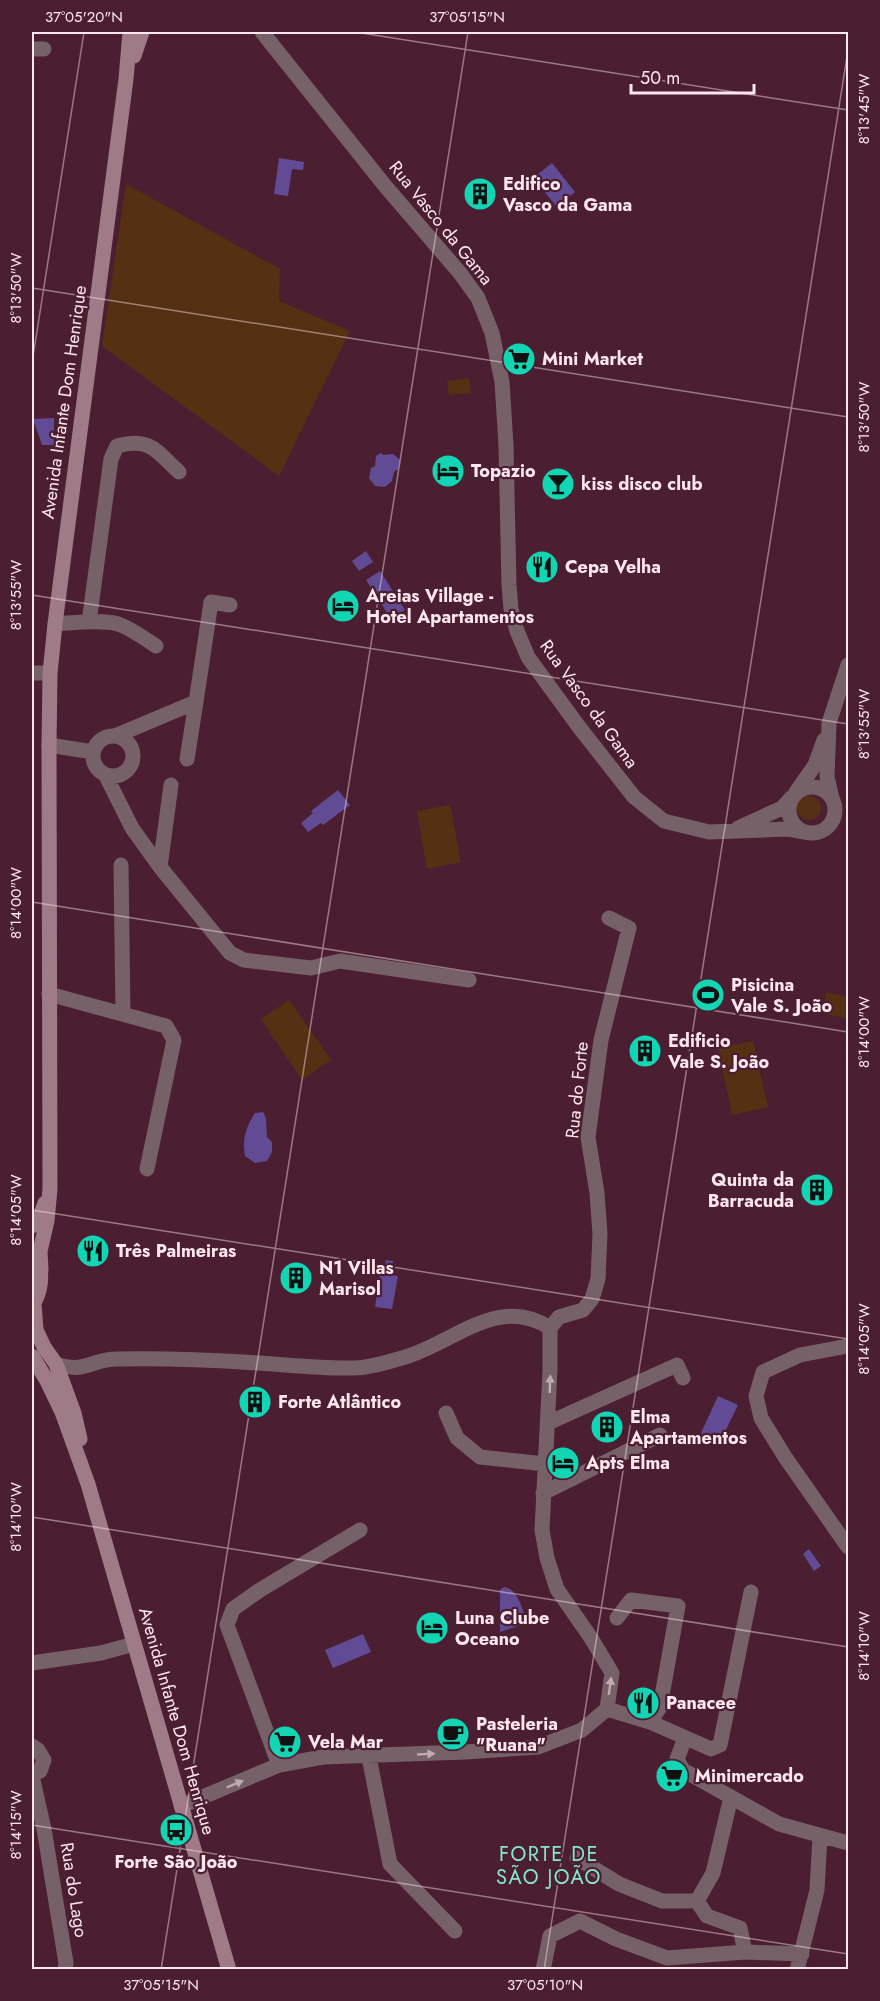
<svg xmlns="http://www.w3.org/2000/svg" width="880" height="2001" font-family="Jost,sans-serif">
<rect width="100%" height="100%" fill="#4b1f31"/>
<path fill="#563012" d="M126,184L280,269L279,301L350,331L279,476L102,346Z
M469,378L471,393L449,395L447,381Z
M797 808a12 12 0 1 1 24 0a12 12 0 1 1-24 0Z
M450,805L461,862L427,869L417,811Z
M826,992L848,997V1019L822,1013Z
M289,1000L331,1060L302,1080L261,1019Z
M753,1041L768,1107L732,1115L718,1048Z"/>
<path fill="#624b95" d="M279,158L304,162L303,170L292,169L288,196L274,194Z
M552,163L575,192L557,207L533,178Z
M54,418V445H42L33,419Z
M381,453L383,455L393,454L400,460L398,469L394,472L392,481L385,487L375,486L369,478L371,468L375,466L376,456Z
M366,551L373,562L359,571L352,561Z
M380,571L405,610L391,619L366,580Z
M338,790L350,805L323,825L321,823L308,832L301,823L313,813L311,811Z
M704,978L723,1002L712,1011L693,987Z
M263,1112L266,1118L267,1137L272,1142V1152L267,1161L255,1163L245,1156C242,1139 246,1127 255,1113Z
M386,1260L393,1261L391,1275L398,1276L392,1309L375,1307L380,1272L384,1273Z
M718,1396L738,1405L720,1442L701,1433Z
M809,1549L821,1566L814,1571L803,1554Z
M504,1587C517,1588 523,1609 526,1621L521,1625L500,1632V1590Z
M363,1634L371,1652L333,1668L325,1650Z"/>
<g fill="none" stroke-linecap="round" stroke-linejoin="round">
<path stroke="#776168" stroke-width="15" d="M262,32L386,187L460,273L478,298L492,333L502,382L506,445L509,585L511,609L517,631L528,657L579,727L634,797L664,821L709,832L787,829L803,832
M32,49H44
M89,622L111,459L117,446C151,437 156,451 179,472
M55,624C73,623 101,619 118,624C132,629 144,638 156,646
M32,673H50
M115,736L196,702L211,602L230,605
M93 756a20 20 0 1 1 40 0a20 20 0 1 1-40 0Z
M49,745L93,752
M187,759L196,702
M105,774L132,828L160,867L230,953L244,960L311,968L340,961L469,980
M789 810a23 23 0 1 1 46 0a23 23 0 1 1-46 0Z
M796,792L815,765L824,740
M832,798L827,777L829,723L848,665
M738,828L782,808L792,797
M121,865L123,1014
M160,867L171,785
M49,994L166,1026L174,1040L147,1169
M550,1328L559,1317L583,1310L592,1299L598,1279L600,1234L597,1193L588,1137L601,1040L629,928L609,918
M848,1346L800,1355L763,1372L756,1396L761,1418L785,1457L848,1547
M56,1364C86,1374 91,1359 117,1359C164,1358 212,1360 258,1363C290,1365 322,1369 354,1368C369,1368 388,1362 402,1358C452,1345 498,1293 550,1328V1370L542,1530L547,1558L557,1589L591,1638L612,1673L607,1709L582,1730L538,1747L465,1752L323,1757L279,1765L181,1806
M446,1413L457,1438L480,1457L545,1464
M548,1423L677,1365L683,1378
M543,1493L660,1435
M617,1618L631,1600L678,1606L660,1707L650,1722
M32,1663L101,1653L134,1644
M607,1709L650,1722L711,1749L720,1745L751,1592
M685,1738L677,1759L683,1770L779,1824L848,1843
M32,1746L38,1750L44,1760L40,1771L32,1776
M369,1757L390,1864L455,1931
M279,1765L227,1625L233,1609L260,1590L360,1530
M32,1776L44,1829L66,1963L65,1970
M577,1858L619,1884L662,1901H697L713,1873L731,1797
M697,1901L707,1916L740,1928L745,1952
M543,1970L550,1936L580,1921L616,1939L667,1958L745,1952L802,1954
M797,1970L817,1890L820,1836"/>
<path stroke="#9f7b88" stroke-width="15" d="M134,56L142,32
M32,1226L41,1214L45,1203
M41,1270L40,1251L47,1221L50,1189L49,745L50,673L55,624L126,79L130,32
M34,1303L36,1330L44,1347L56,1364L74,1413L80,1439
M32,1306C41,1293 43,1275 38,1261
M32,1356L46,1379L62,1412L88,1484L229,1970"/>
</g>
<defs><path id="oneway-solid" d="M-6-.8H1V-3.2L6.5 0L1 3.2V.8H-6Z" transform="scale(1.5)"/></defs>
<g fill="#c1aab2">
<use href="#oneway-solid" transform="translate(550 1384) rotate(-88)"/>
<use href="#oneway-solid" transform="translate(610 1686) rotate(-82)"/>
<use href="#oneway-solid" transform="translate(426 1754) rotate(-3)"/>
<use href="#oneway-solid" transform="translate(235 1784) rotate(-23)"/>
</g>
<path fill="none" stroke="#fee6ee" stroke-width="1.5" stroke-opacity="0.45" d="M355,32L848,110M32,288L848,417M32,363L84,32M32,595L848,724M32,902L848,1032M32,1210L848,1339M32,1517L848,1647M32,1825L848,1954M161,1970L468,32M544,1970L848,50"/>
<defs>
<symbol id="building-disc" viewBox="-11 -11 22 22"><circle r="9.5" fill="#12d5b4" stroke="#4b1f31"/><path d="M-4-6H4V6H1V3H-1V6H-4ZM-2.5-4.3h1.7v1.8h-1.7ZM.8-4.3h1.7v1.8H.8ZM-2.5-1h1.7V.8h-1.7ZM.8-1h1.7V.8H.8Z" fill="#111"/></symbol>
<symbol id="supermarket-disc" viewBox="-11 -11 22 22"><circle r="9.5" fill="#12d5b4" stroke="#4b1f31"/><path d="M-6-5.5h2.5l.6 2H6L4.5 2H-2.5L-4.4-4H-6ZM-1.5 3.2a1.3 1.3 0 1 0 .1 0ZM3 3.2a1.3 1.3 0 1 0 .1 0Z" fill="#111"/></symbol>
<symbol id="hotel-disc" viewBox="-11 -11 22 22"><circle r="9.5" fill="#12d5b4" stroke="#4b1f31"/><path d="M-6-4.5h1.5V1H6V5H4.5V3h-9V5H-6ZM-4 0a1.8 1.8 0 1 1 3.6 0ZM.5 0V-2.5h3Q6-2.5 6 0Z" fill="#111"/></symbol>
<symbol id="bar-disc" viewBox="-11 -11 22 22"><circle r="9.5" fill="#12d5b4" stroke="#4b1f31"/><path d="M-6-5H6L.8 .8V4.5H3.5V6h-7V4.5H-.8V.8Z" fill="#111"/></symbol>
<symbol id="restaurant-disc" viewBox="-11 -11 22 22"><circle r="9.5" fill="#12d5b4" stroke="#4b1f31"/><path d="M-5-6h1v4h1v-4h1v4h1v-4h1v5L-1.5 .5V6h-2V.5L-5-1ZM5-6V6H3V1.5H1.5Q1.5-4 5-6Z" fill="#111"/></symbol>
<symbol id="stadium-disc" viewBox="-11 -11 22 22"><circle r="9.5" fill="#12d5b4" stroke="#4b1f31"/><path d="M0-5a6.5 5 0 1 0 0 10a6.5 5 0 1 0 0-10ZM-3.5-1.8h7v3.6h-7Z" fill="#111"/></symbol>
<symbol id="cafe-disc" viewBox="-11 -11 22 22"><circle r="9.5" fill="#12d5b4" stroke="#4b1f31"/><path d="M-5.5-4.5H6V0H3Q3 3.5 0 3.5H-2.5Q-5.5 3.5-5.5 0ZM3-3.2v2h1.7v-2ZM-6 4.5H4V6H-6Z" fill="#111"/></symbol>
<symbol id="bus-disc" viewBox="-11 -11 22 22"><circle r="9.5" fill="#12d5b4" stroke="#4b1f31"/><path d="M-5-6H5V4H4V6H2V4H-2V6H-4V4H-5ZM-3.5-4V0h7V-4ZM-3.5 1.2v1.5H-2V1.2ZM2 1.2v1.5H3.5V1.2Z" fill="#111"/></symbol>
</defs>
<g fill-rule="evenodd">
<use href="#building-disc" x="461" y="175" width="38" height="38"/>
<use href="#supermarket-disc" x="500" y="340" width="38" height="38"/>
<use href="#hotel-disc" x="429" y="452" width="38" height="38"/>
<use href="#bar-disc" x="539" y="465" width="38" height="38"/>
<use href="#restaurant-disc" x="523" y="548" width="38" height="38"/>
<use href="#hotel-disc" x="324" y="587" width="38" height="38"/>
<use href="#stadium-disc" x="689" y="976" width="38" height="38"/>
<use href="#building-disc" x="626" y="1032" width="38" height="38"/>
<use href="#building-disc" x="798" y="1171" width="38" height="38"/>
<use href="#restaurant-disc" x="74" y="1232" width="38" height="38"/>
<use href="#building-disc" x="277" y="1259" width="38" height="38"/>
<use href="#building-disc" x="236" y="1383" width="38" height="38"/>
<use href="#building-disc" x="588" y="1408" width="38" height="38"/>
<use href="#hotel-disc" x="544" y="1444" width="38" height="38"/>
<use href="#hotel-disc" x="413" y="1609" width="38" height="38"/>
<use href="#restaurant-disc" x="624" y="1684" width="38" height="38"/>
<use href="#cafe-disc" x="434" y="1715" width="38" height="38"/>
<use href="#supermarket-disc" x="266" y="1723" width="38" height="38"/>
<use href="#supermarket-disc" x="653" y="1757" width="38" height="38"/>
<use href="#bus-disc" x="157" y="1811" width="38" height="38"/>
</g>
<g text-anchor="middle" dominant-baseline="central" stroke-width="4.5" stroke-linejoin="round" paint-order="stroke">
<g font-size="18" font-weight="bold" fill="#fee6ee" stroke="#4b1f31" text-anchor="start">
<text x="503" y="184">Edifico<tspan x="503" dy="21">Vasco da Gama</tspan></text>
<text x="542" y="359">Mini Market</text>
<text x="471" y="471">Topazio</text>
<text x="581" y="484">kiss disco club</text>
<text x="565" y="567">Cepa Velha</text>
<text x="366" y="596">Areias Village -<tspan x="366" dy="21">Hotel Apartamentos</tspan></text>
<text x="731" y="985">Pisicina<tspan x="731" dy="21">Vale S. João</tspan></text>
<text x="668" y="1041">Edificio<tspan x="668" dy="21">Vale S. João</tspan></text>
<text x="794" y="1180" text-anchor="end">Quinta da<tspan x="794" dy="21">Barracuda</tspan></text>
<text x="116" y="1251">Três Palmeiras</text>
<text x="319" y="1268">N1 Villas<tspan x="319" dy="21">Marisol</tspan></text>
<text x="278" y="1402">Forte Atlântico</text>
<text x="630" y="1417">Elma<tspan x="630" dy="21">Apartamentos</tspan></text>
<text x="586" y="1463">Apts Elma</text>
<text x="455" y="1618">Luna Clube<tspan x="455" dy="21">Oceano</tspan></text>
<text x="666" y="1703">Panacee</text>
<text x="476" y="1724">Pasteleria<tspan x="476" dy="21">"Ruana"</tspan></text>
<text x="308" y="1742">Vela Mar</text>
<text x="695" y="1776">Minimercado</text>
<text x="176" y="1862" text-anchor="middle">Forte São João</text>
</g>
<g font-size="18" fill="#fee6ee" stroke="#4b1f31">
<text transform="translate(441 223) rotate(51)">Rua Vasco da Gama</text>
<text transform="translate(64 402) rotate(-82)">Avenida Infante Dom Henrique</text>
<text transform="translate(589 704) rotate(54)">Rua Vasco da Gama</text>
<text transform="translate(577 1090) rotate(-84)">Rua do Forte</text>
<text transform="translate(177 1721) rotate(74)">Avenida Infante Dom Henrique</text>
<text transform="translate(74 1890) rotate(81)">Rua do Lago</text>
</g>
<g font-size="20" letter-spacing="1.5" fill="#86e8d0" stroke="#4b1f31">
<text x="549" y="1854">FORTE DE<tspan x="549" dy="23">SÃO JOÃO</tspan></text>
</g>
</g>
<rect width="880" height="2001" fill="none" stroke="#4b1f31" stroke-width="66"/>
<path d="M631 84v9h123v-9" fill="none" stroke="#fee6ee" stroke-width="3"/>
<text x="640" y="84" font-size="18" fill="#fee6ee" stroke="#4b1f31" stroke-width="4.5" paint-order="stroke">50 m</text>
<rect x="33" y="33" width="814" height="1935" fill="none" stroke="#fee6ee" stroke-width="2"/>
<g font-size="15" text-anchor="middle" fill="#fee6ee">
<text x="84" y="22">37°05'20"N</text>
<text x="467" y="22">37°05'15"N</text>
<text transform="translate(864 109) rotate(-90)" y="5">8°13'45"W</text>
<text transform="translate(16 288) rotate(-90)" y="5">8°13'50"W</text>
<text transform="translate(864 417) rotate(-90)" y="5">8°13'50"W</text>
<text transform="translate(16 595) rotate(-90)" y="5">8°13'55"W</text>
<text transform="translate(864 724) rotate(-90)" y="5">8°13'55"W</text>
<text transform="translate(16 903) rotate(-90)" y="5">8°14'00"W</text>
<text transform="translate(864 1032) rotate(-90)" y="5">8°14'00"W</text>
<text transform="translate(16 1210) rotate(-90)" y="5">8°14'05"W</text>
<text transform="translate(864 1339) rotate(-90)" y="5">8°14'05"W</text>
<text transform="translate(16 1517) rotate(-90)" y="5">8°14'10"W</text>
<text transform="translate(864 1646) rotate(-90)" y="5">8°14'10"W</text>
<text transform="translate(16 1825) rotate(-90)" y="5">8°14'15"W</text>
<text x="161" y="1990">37°05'15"N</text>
<text x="545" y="1990">37°05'10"N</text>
</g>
</svg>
